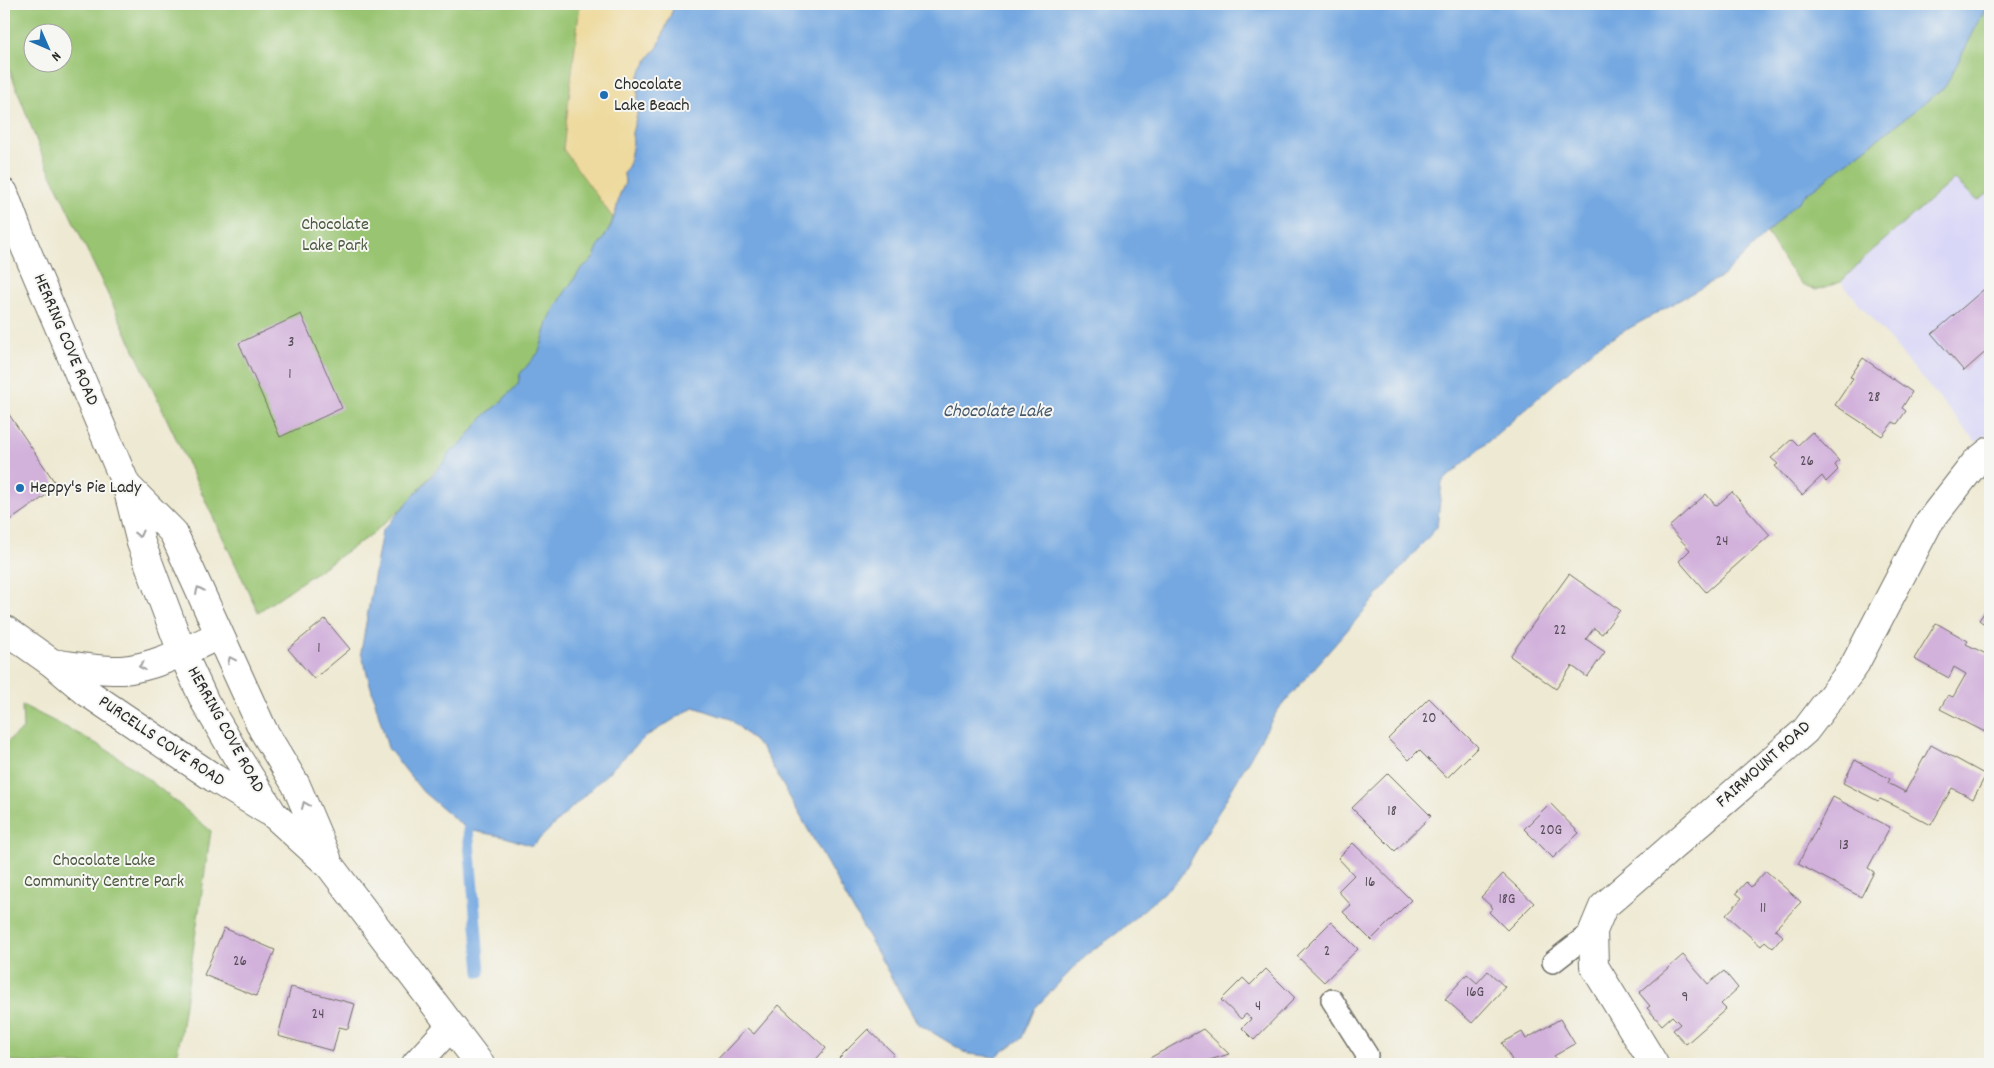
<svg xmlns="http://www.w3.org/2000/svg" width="1994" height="1068" font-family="Dekko,sans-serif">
<rect width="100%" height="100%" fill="#f6f6f2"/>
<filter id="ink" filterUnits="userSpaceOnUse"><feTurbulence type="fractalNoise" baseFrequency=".02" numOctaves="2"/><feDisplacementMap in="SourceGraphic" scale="10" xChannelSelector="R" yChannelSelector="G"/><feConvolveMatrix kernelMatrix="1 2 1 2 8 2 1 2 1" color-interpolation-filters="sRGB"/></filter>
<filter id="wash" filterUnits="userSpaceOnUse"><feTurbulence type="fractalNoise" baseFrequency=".0096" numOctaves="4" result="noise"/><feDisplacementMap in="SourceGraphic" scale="20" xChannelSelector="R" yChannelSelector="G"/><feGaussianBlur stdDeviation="1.12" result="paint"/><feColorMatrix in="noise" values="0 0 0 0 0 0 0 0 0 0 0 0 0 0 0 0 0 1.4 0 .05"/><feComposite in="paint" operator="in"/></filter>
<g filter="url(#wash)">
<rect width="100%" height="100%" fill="#eee9d2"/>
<path fill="#d9d7f7" d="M1988,4H1990V431L1976,442L1841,282L1767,233L1945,87Z"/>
<path fill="#99c471" stroke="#62784e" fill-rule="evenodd" d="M4,4H675L610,228L597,249L594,258L581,269L565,292L550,317L539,352L520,374L518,384L496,407L487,413L458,447L449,453L445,461L434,471L409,502L372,534L258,612L42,155L4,55ZM32,32H62V62H32Z
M1988,4H1990V192L1978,201L1954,179L1865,257L1841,282L1816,290L1802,284L1787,266L1767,233L1805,195L1945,87Z
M22,705C49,719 77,732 104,748C142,772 176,802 211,831L176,1064H35L4,1060V744L23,729Z"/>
<path fill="#eeda9e" stroke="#8c8264" d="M580,4H675L658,47L650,56L639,75L637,115L632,133L633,142L629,165L624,173L625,183L620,194L616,211L613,218L563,149Z"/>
<path fill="#75a8e1" stroke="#506a86" d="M675,4H1988L1945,87L1805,195L1724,275L1596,347L1442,482L1437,527L1277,711L1181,877L1116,934L1086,955L1035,1008L1022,1038L995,1057L968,1054L917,1023L762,748L730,719L694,707L645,737L532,846L505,837L468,830L423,792L388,748L361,652L382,531L445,461L449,453L458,447L487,413L496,407L518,384L520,374L539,352L550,317L565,292L581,269L594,258L597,249L610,228L616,211L620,194L625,183L624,173L629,165L633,142L632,133L637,115L639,75L650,56L658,47Z"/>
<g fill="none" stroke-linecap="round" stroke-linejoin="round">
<path stroke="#75a8e1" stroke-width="11" d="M468,830L480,972"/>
</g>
<g id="blocks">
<path fill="#d2b1db" d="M1990,284V348L1964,371L1932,334Z
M301,314L342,408L280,437L239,343Z
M1863,358L1912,392L1902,408L1906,411L1897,424L1893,422L1882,436L1835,405L1853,378L1850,377Z
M4,407L58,487L8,522L4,516Z
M1812,432L1839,461L1835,465L1838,470L1826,482L1822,476L1802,495L1775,466L1778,464L1771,458L1792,439L1798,445Z
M1732,492L1770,535L1706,592L1679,561L1690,550L1669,527L1706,494L1716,506Z
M1569,574L1620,610L1602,634L1594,628L1586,639L1605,652L1587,677L1572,666L1556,689L1510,656Z
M1990,604V628L1979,620Z
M325,619L350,649L314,679L288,649Z
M1936,623L1968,641L1966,644L1990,656V722L1985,732L1940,709L1948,695L1953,697L1966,674L1954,667L1949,678L1914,659Z
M1429,698L1478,747L1447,778L1419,750L1409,760L1388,739Z
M1931,745L1986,775L1973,799L1952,788L1931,825L1897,807L1880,799L1878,801L1843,783L1855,760L1890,779L1888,783L1905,792Z
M1388,773L1431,816L1395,851L1352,808Z
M1833,797L1890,827L1868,868L1874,872L1861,897L1798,864Z
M1550,803L1579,833L1553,858L1524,829Z
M1353,843L1411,900L1371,940L1343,912L1351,905L1338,891L1354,875L1338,858Z
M1766,871L1801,902L1775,929L1783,936L1773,948L1765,941L1761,946L1726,915L1742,898L1736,893L1746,882L1751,887Z
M1503,874L1534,903L1507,930L1489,912L1493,908L1481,897Z
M1331,922L1358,949L1324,982L1297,956Z
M224,928L275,950L256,996L204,975Z
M1683,955L1708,984L1724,971L1738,988L1721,1004L1726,1009L1686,1044L1673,1030L1680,1024L1672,1016L1662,1025L1647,1008L1650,1006L1639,993Z
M1266,969L1295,998L1254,1040L1242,1028L1251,1019L1246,1014L1241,1019L1221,1000L1243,978L1250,985Z
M1488,971L1505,987L1472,1023L1445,999L1467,974L1477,983Z
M291,987L355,1004L348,1029L339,1027L333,1051L278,1036Z
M779,1005L826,1048L812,1064H798L795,1061L793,1064H713L747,1028L754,1034Z
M1560,1019L1575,1044L1554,1056L1558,1064H1514L1502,1043L1522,1032L1526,1039Z
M868,1029L894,1054L884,1064H833Z
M1203,1029L1229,1054L1197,1064H1149L1146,1060Z"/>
</g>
</g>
<g filter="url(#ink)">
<use href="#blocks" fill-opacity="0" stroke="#6f6e65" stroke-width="1"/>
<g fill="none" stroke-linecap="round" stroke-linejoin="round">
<defs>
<path id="lane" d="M1553,962L1593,931
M1332,1000L1367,1055L1366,1064"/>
<path id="street" d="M416,1064L451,1026
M1654,1064L1594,966L1593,931L1603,907L1805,731L1853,668L1929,522L1975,463L1990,451"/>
<path id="secondary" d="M4,193L17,228L127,487L141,543L182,652L205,702L236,755L273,814L330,866L480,1064
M128,487L173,532L263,730L296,785L327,858
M4,629L52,663L88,693L214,778L268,811
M52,663C75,666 99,671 122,670C156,667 189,649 219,635"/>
</defs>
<use href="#lane" stroke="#6f6e65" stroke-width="24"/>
<use href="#street" stroke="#6f6e65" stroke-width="30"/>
<use href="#secondary" stroke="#6f6e65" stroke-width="30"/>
<use href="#lane" stroke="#fff" stroke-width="21"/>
<use href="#street" stroke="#fff" stroke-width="28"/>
<use href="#secondary" stroke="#fff" stroke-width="28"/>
</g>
<defs><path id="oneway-chevron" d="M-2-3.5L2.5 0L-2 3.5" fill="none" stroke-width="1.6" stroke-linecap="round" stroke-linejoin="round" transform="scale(1.25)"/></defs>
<g stroke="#a0a0a0">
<use href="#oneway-chevron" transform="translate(139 534) rotate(76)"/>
<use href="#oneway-chevron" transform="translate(199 590) rotate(-114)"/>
<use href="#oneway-chevron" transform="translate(231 660) rotate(-115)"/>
<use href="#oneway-chevron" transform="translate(142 666) rotate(169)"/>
<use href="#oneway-chevron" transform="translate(305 805) rotate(-113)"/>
</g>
</g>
<g fill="#1f6fb2" stroke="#f6f6f2" stroke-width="2">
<circle cx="604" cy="95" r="5"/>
<circle cx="20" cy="488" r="5"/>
</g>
<g text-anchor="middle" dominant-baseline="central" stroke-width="4" stroke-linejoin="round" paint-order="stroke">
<g font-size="15" fill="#554c57">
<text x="291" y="343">3</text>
<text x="290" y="375">1</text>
<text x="1874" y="398">28</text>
<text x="1807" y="462">26</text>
<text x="1722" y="542">24</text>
<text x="1560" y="631">22</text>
<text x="319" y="649">1</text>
<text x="1429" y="719">20</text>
<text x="1392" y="812">18</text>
<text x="1551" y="831">20G</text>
<text x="1844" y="846">13</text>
<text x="1370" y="883">16</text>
<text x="1507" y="900">18G</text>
<text x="1763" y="909">11</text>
<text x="1327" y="952">2</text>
<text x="240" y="962">26</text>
<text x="1475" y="993">16G</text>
<text x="1685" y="998">9</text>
<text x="1258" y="1007">4</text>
<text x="318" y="1015">24</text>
</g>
<g font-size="18" fill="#2b2b2b" stroke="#f6f6f2" text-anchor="start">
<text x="614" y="85">Chocolate<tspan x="614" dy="21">Lake Beach</tspan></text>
<text x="30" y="488">Heppy's Pie Lady</text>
</g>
<g font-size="18" fill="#4c5940" stroke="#f6f6f2">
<text x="335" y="225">Chocolate<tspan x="335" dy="21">Lake Park</tspan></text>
<text x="104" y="861">Chocolate Lake<tspan x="104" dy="21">Community Centre Park</tspan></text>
</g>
<g font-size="18" fill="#2b2b2b" stroke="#f6f6f2">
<text transform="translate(65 340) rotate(67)">HERRING COVE ROAD</text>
<text transform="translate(225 730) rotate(61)">HERRING COVE ROAD</text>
<text transform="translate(161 742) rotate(34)">PURCELLS COVE ROAD</text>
<text transform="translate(1764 765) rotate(-42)">FAIRMOUNT ROAD</text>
</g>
<g font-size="19" font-style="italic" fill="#45576b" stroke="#f6f6f2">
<text x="997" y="412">Chocolate Lake</text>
</g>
</g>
<rect width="1994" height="1068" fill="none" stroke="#f6f6f2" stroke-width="20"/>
<g transform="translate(48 48) rotate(135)"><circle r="24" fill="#f6f6f2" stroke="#a5a5a2"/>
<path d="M0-4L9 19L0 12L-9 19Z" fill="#1f6fb2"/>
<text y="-8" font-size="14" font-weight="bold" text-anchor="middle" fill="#2b2b2b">N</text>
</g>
</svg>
